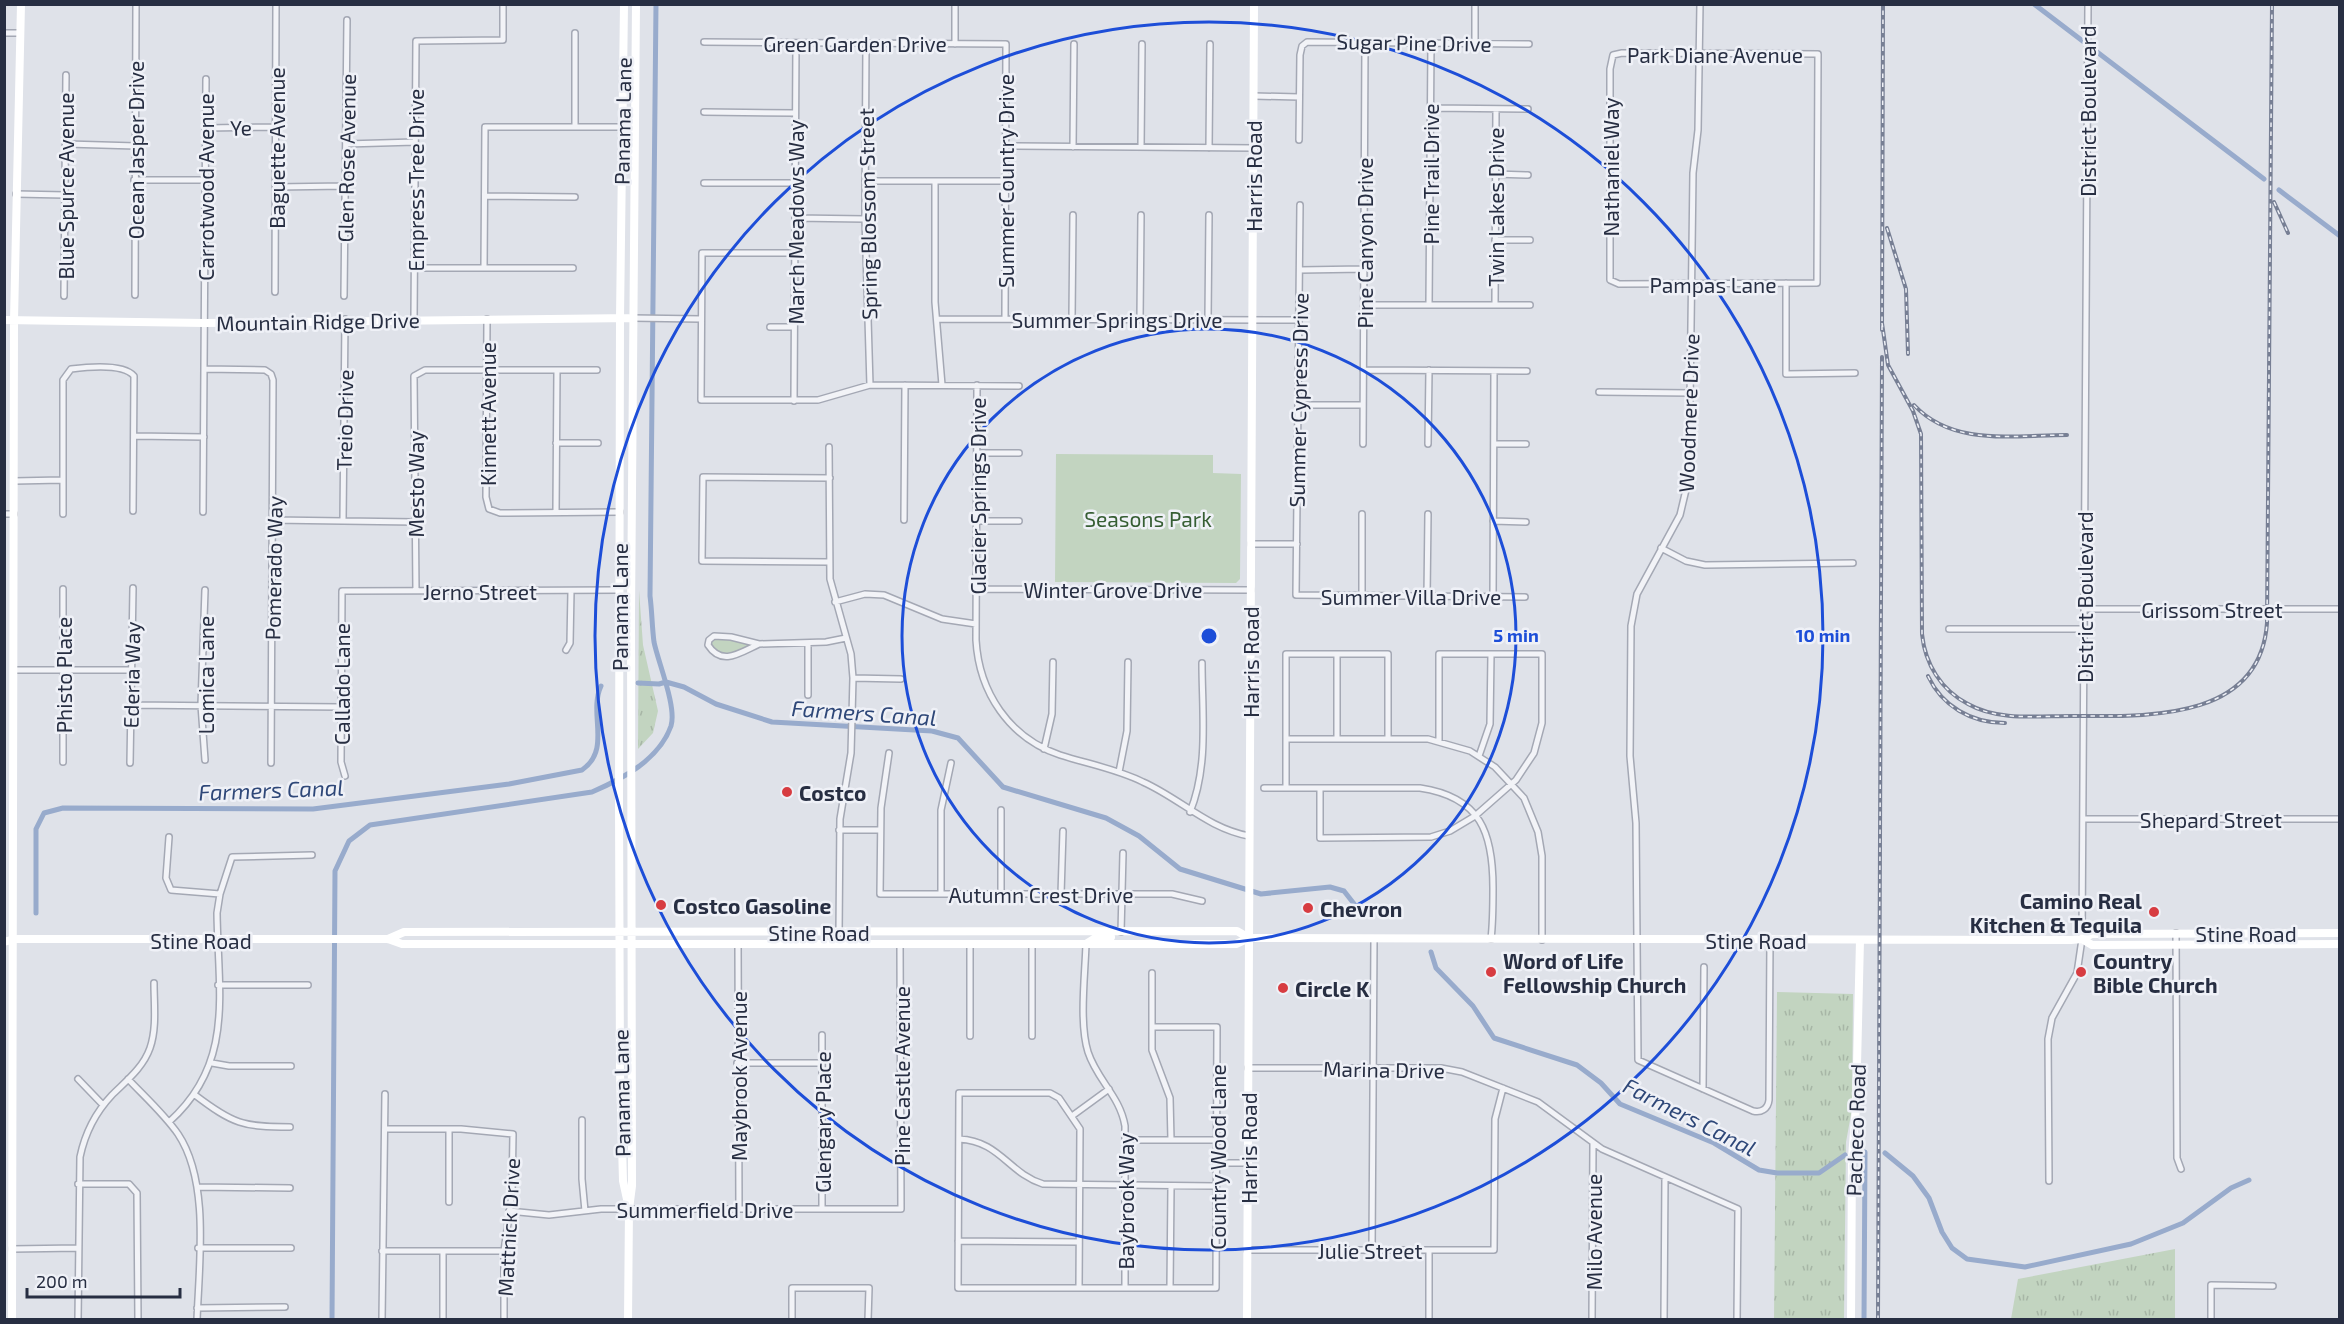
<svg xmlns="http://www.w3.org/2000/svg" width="2344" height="1324" font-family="'Exo 2',sans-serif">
<defs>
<pattern id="grass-tufts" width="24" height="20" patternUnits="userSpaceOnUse" patternTransform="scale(1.5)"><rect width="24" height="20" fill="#c2d4c0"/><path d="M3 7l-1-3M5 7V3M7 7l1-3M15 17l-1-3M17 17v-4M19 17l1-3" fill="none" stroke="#a7b6a6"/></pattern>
</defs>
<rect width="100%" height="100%" fill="#dfe2e9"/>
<path fill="url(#grass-tufts)" d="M639,590L643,645L658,711L653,733L638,749Z
M1777,992L1853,994L1852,1109L1846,1142L1844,1319L1774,1320Z
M2175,1249V1319H2011L2018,1279Z"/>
<path fill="#c2d4c0" d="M1056,454L1213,455V473L1241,474L1240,579L1236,583L1055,582Z
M714,636L759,644L735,656L714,653L709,640Z"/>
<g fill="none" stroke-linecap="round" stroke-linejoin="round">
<path stroke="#98abcc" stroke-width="5" d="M2034,4L2264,179
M2279,190L2340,236
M638,683L659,684L666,682L684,687L716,704L772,722L932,731L958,738L1003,787L1106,818L1139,836L1180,869L1261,894L1330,887L1344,891L1362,914
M36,913V829L44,813L63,808L313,809L509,784L582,770C612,749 588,714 601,686
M1431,952L1436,968L1473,1006L1494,1038L1577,1065L1601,1083L1620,1104L1714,1143L1759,1170L1777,1173H1819L1845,1155
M1885,1153L1913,1176L1929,1198L1942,1232L1952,1248L1967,1259L2025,1267L2131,1244L2183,1223L2231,1188L2249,1180
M332,1320L335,871L349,841L370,825L592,792C622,779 659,760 671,726C677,707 658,662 654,642C652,627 652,611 650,596L656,4
M1864,1320L1865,1152"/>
<defs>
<path id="street" d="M1700,4L1698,130L1693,173L1689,477L1680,515L1637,594L1631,626L1630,756L1636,823L1638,1060L1753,1111C1761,1113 1768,1109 1769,1100L1770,940
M4,33H20
M575,33V127
M704,42L1006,44L1005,318
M866,43L865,219L870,385
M1475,43V4
M955,44V4
M1622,53L1818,54L1817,283L1619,284L1610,280V69L1613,55Z
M1254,96L1299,97
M1430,108L1528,109
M704,112L795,113
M205,128L276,127
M1299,140L1300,55L1302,46L1307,42L1529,44
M67,144L136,146
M346,144L415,142
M1006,146L1254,148
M1073,147L1074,44
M1141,147L1142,44
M1209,148L1210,44
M1495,174L1528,175
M134,180H205
M865,181H1005
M935,181V302L942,385
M704,183H795
M276,187L345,186
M16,194L65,195
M485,196L575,197
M1300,205L1296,595L1525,597
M795,218L865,219
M1495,240H1530
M795,253H702L701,400H818L870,385L1019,386
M414,268H573
M484,268L485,127H622
M1300,270L1364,269
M1786,283V374L1855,373
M275,292L276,4
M135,295L136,4
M64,296L66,75
M344,296L347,20
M1364,305H1530
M1429,305L1431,43
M1495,305L1496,109
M632,318L701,319
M1072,318L1073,215
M345,319L343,521L415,522
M414,319L416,41L503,40V4
M487,319L486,497L489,509L500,513L620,512
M937,319L1298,320
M1140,319L1141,215
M1208,319L1209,215
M770,327H794
M204,369L265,370L271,374L273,380L271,763
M1363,370L1527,371
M977,385L976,640C979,692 1009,738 1060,755C1088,764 1117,769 1143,782C1181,799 1207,828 1249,836
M1599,392L1690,393
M794,401L796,43
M1298,405H1363
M134,436L204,437
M556,443H598
M1363,444L1365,43
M1428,444L1429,370
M1494,444H1526
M829,447L830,579L851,654L853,678L851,753L840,819L839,933
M977,453H1019
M14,481L62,480
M203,512L206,79
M556,512L557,370
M4,514H14
M63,514V380L71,369C87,367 123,363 134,376L133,511
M273,520L343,521
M904,520L905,385
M977,521H1019
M1493,521L1526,522
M1251,544H1297
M1661,548L1686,561L1705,565L1853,563
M829,562L702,561L703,477L830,478
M63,589V762
M976,589L1251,590
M205,590L201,705L205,760
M416,591L414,376L425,370H597
M1362,596V514
M1427,596L1428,514
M1493,597L1494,371
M835,602L865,594L884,595L942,619L976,624
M2084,609H2340
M1949,629H2084
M714,636L731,637L759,644C741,652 722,667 708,645L709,640Z
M808,643V695
M759,644L826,642L846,638
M566,650L570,643L571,591
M1337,654V739
M15,670H132
M853,678L901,679
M131,705L341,707
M1286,739H1428L1470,751L1495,767L1524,798L1538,832L1542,856V940
M1044,749L1052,714L1053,662
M889,753L881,808L880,894H1172L1202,901
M1479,756L1490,724L1491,654
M130,763L133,588
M1119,772L1127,731L1128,662
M345,776L341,762L342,591L619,590
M1264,788H1420C1481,797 1493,833 1493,888C1493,905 1493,922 1491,939
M1286,788V654H1388V739
M1320,788V838L1431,837L1450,831L1475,816L1516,780L1534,753L1542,723V654H1439V741
M1001,810V894
M1190,812C1209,766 1202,711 1202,663
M2083,819H2340
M839,830H880
M169,837L166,878L171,890L220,894
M941,894V810L951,763
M1061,894L1063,831
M1121,932L1123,853
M2176,933L2177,1158L2181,1169
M738,944L739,1209
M1086,944C1085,976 1079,1023 1088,1052C1097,1080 1120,1096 1125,1126V1288
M970,945V1036
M1152,973V1050L1170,1098L1171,1140
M218,985H308
M822,1035V1209
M1032,1036V945
M212,1063L229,1066H291
M737,1063H822
M1248,1068H1441L1462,1072L1538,1102L1602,1149L1738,1209L1737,1320
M78,1079L103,1105
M128,1079C145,1097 164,1114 178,1134C210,1182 199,1264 197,1320
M1703,1089L1704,967
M195,1095C233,1124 243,1127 290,1127
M1072,1116L1109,1089
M582,1120V1179L585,1211
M169,1122C235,1063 218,993 217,913L220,894L232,857L312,855
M385,1129H461L513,1134L512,1194L504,1251V1320
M959,1139C1000,1141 1008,1173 1043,1184L1216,1186
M1125,1140H1217
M1216,1163H1247
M2049,1181L2048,1039L2052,1018L2077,973L2082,939L2088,4
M78,1184H129L137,1193L138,1320
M197,1187L290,1188
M449,1202V1129
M509,1211L549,1215L601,1209H901L900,944
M958,1241L1079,1242
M198,1248H291
M12,1249L78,1248
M1247,1250H1494L1495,1119L1503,1088
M1372,1250L1374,940
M382,1251H504
M1079,1288L1080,1129L1059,1098L1050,1093H959L958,1288H1216L1217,1027H1152
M1170,1288L1171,1186
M197,1308L285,1307
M78,1320L80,1157C85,1133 95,1113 112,1095C126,1081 143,1068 150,1048C157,1028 154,1004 154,983
M382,1320L385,1094
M443,1320V1251
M792,1320V1288H869L868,1320
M1429,1320V1250
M1592,1320L1593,1144
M1664,1320L1665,1177
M2211,1320V1285L2273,1286"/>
</defs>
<use href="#street" stroke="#a4a8b4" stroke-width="8"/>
<use href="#street" stroke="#f2f3f7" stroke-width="5"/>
<path stroke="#fff" stroke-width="8" d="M624,4L620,318L619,806L620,1073L623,1181L628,1204
M622,127L628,133L629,162L634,166
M4,320L204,323L632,318
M388,939L404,932L1237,931L1249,938
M2082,939L2092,945L2340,944
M4,942L14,939H388L402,944H1236L1249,938L2071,940L2082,939L2092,934L2340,933
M1086,944L1094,939L1111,937
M12,1320L14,320L21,4
M628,1320L629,1209L632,1186L631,614L636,4
M1247,1320L1254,4
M1851,1320L1852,1157L1856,1107L1860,940"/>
<defs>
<path id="rail" d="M2274,202L2288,233
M1887,228L1906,289L1908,354
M1882,323L1888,365L1913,411L1921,434L1922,634C1925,664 1941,690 1968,704C1998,721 2037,716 2071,716C2143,716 2260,723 2267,623L2272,4
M1882,330L1883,4
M1914,405C1953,447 2015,435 2067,435
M1928,676C1942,706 1971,723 2005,723
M1878,1320L1882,357"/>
</defs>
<use href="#rail" stroke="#777f94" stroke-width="4"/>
<use href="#rail" stroke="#eff1f7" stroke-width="1.5" stroke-dasharray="4.5" stroke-linecap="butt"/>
</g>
<g fill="none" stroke="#1d4ed8" stroke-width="3">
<circle cx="1209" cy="636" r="307"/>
<circle cx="1209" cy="636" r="614"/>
</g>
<g fill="#d73c41" stroke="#eff1f7" stroke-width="2">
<circle cx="787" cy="792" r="6"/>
<circle cx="661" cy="905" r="6"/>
<circle cx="1308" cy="908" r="6"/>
<circle cx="2154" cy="912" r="6"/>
<circle cx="1491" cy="972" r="6"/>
<circle cx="2081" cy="972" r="6"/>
<circle cx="1283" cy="988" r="6"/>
</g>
<g text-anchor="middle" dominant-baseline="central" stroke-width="5" stroke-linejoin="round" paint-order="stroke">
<g font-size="21" fill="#272e42" stroke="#eff1f7">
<text transform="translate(1414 42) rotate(1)">Sugar Pine Drive</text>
<text x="855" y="43">Green Garden Drive</text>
<text x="1715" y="54">Park Diane Avenue</text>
<text transform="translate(2087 111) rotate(-90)">District Boulevard</text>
<text transform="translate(622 121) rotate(-89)">Panama Lane</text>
<text transform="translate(241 127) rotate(-1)">Ye</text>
<text transform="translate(276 148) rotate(-90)">Baguette Avenue</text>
<text transform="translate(135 150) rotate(-90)">Ocean Jasper Drive</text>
<text transform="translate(346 158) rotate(-89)">Glen Rose Avenue</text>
<text transform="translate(1610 167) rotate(-90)">Nathaniel Way</text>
<text transform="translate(1430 174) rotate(-90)">Pine Trail Drive</text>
<text transform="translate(1253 176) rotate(-90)">Harris Road</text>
<text transform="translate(415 180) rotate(-90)">Empress Tree Drive</text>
<text transform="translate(1005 181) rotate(-90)">Summer Country Drive</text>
<text transform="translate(65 186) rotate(-90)">Blue Spurce Avenue</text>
<text transform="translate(205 187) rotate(-90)">Carrotwood Avenue</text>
<text transform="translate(1495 207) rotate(-90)">Twin Lakes Drive</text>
<text transform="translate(867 214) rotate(-91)">Spring Blossom Street</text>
<text transform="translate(795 222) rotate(-90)">March Meadows Way</text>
<text transform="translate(1364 243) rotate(-90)">Pine Canyon Drive</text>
<text x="1713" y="284">Pampas Lane</text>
<text x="1117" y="319">Summer Springs Drive</text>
<text transform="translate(318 321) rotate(-1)">Mountain Ridge Drive</text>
<text transform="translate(1298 400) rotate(-89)">Summer Cypress Drive</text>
<text transform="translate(1688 413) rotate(-88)">Woodmere Drive</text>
<text transform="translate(487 414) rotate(-90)">Kinnett Avenue</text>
<text transform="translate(344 420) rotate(-89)">Treio Drive</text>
<text transform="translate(415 484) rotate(-90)">Mesto Way</text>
<text transform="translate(977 496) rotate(-90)">Glacier Springs Drive</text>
<text transform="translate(273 568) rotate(-89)">Pomerado Way</text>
<text x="1113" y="589">Winter Grove Drive</text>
<text x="480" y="591">Jerno Street</text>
<text x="1411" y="596">Summer Villa Drive</text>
<text transform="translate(2084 597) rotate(-90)">District Boulevard</text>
<text transform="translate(619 607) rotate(-90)">Panama Lane</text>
<text x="2212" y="609">Grissom Street</text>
<text transform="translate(1250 662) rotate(-90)">Harris Road</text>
<text transform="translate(63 675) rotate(-90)">Phisto Place</text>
<text transform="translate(131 675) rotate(-89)">Ederia Way</text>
<text transform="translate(205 675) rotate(-90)">Lomica Lane</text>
<text transform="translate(341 684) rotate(-90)">Callado Lane</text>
<text x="2211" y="819">Shepard Street</text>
<text x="1041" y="894">Autumn Crest Drive</text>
<text x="819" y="932">Stine Road</text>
<text x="2246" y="933">Stine Road</text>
<text x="201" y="940">Stine Road</text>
<text x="1756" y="940">Stine Road</text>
<text transform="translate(1384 1069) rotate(1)">Marina Drive</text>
<text transform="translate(738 1076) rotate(-90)">Maybrook Avenue</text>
<text transform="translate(901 1076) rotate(-90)">Pine Castle Avenue</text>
<text transform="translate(621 1093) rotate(-91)">Panama Lane</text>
<text transform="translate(822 1122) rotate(-90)">Glengary Place</text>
<text transform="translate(1855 1130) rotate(-88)">Pacheco Road</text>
<text transform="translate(1248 1148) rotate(-90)">Harris Road</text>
<text transform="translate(1217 1157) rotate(-90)">Country Wood Lane</text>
<text transform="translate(1125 1201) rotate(-90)">Baybrook Way</text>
<text x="705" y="1209">Summerfield Drive</text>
<text transform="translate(508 1227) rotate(-87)">Mattnick Drive</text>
<text transform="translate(1593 1232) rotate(-90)">Milo Avenue</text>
<text x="1370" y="1250">Julie Street</text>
</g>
<g font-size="21" fill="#365e33" stroke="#eff1f7">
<text x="1148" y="518">Seasons Park</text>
</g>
<g font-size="21" font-weight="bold" fill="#272e42" stroke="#eff1f7" text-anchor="start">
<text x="799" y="792">Costco</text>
<text x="2142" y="900" text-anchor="end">Camino Real<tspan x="2142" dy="24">Kitchen &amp; Tequila</tspan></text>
<text x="673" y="905">Costco Gasoline</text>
<text x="1320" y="908">Chevron</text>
<text x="1503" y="960">Word of Life<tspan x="1503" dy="24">Fellowship Church</tspan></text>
<text x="2093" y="960">Country<tspan x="2093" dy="24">Bible Church</tspan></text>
<text x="1295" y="988">Circle K</text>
</g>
<g font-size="22" font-style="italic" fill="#2e4778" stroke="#eff1f7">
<text transform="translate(864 712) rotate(4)">Farmers Canal</text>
<text transform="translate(271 789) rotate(-2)">Farmers Canal</text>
<text transform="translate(1690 1116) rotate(27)">Farmers Canal</text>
</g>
</g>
<circle cx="1209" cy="636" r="9" fill="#1d4ed8" stroke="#eff1f7" stroke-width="3"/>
<g font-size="18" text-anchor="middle" font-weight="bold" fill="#1d4ed8" stroke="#eff1f7" stroke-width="5" stroke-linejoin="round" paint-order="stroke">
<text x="1516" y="642">5 min</text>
<text x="1823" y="642">10 min</text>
</g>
<rect width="2344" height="1324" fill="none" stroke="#272e42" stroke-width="12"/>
<path d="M27 1288v9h153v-9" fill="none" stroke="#272e42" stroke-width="3"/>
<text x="36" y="1288" font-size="18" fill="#272e42" stroke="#eff1f7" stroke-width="4.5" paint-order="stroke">200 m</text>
</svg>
